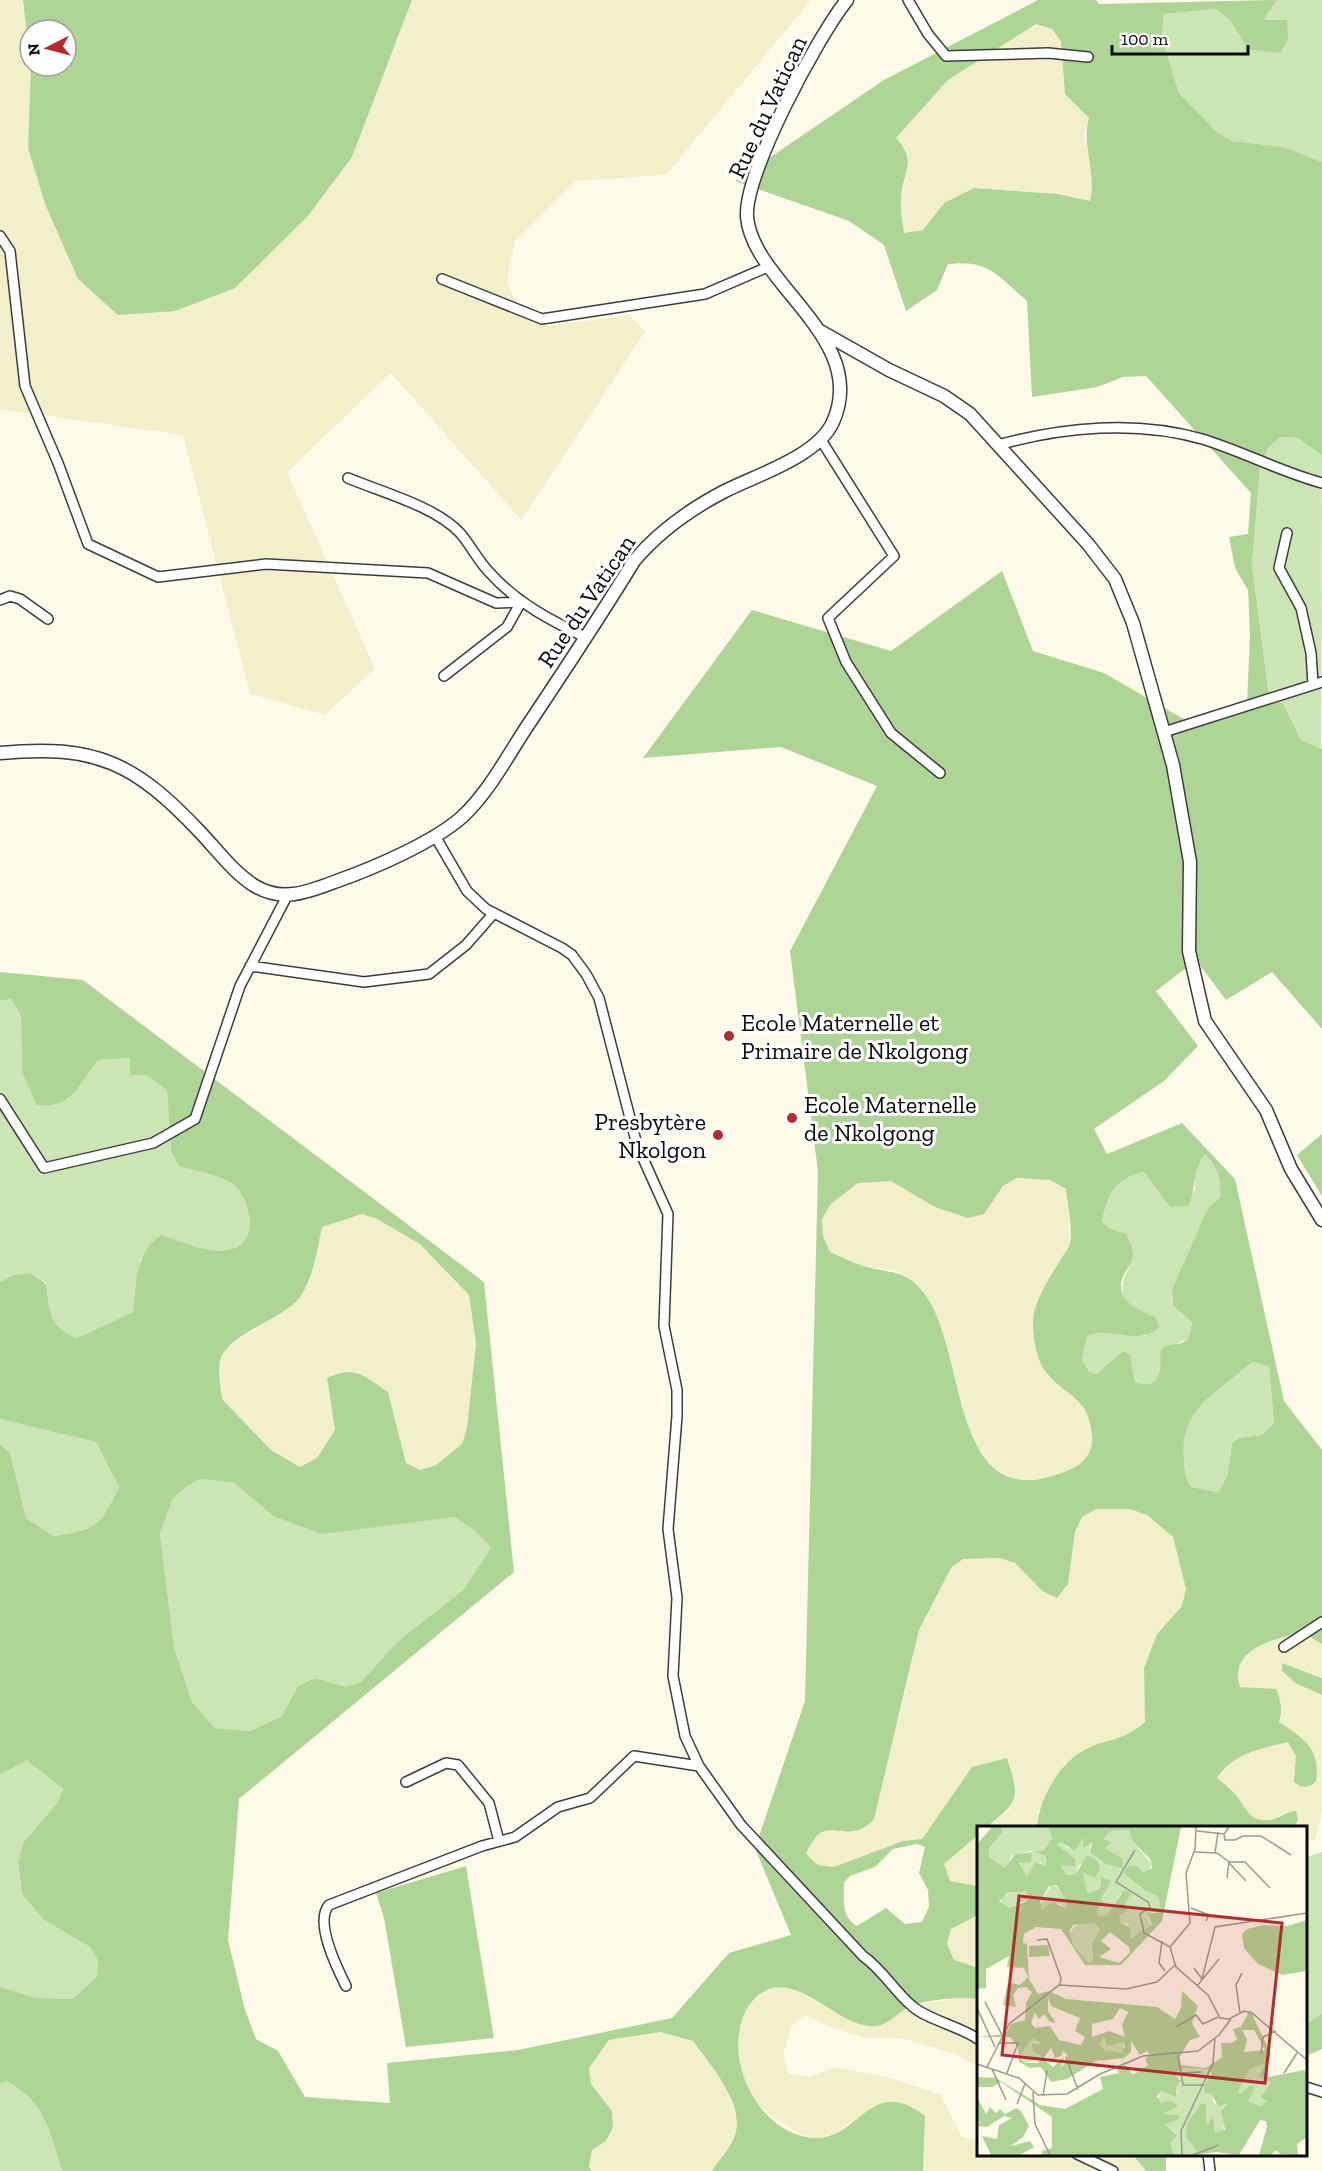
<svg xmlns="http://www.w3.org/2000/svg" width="1322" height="2171" font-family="'Zilla Slab',serif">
<rect width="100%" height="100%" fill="#fefae9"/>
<path fill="#f1f0cb" d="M0,0H23L31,68L28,148L45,204L78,279L235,288L307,217L352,157L412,0H811L666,175L575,181L515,241L507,283L526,320L547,326L630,315L645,332L521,520L391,373L287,472L375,669L325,715L250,694L183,435L0,409Z
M1036,24L1051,29L1061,42L1065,94L1089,118L1084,134L1094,185L1090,201L1058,194L974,188L944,203L923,230L904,233L900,198L908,165L896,138L948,80Z
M1017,1178L1050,1180L1066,1189L1070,1244L1045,1286L1046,1373L1085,1405L1092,1436L1090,1453L1080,1465L1050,1478L1017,1481L988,1465L970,1434L942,1328L898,1271L866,1267L829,1252L823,1236L822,1219L831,1204L858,1183L891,1181L935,1207L984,1214L1003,1186Z
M362,1214L377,1219L421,1244L469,1295L476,1343L467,1428L462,1444L436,1465L420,1470L406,1463L388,1392L327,1378L335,1430L317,1459L300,1467L271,1450L222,1399L220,1362L228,1346L287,1310L309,1282L322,1227Z
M1096,1509H1130L1147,1515L1173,1537L1186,1589L1182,1606L1157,1634L1144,1668L1145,1722L1130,1735L1081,1752L1038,1811L1037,1827H987L1011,1808L1017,1790L1007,1758L972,1767L922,1839L903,1841L834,1867L818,1865L805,1854L813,1838L828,1830L862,1829L901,1712L919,1630L951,1568L963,1559L999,1558L1015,1563L1042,1591L1068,1584L1075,1532L1082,1517Z
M1303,1633L1322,1644V1678L1308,1671L1297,1684L1322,1695V1814L1315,1840L1306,1841V1828L1295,1827L1298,1819L1287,1811L1274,1820H1257L1249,1816L1235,1794L1217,1778L1226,1763L1257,1750L1288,1742L1316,1782L1279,1722L1282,1714L1280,1697L1239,1686L1237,1679L1241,1660L1253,1648L1278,1637Z
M978,1835V1886L950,1881L944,1864Z
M978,1915V1968L954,1960L947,1944L951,1929Z
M778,1987L795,1989L841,2016L965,1997L978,1999V2067L956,2054L900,2038H866L835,2029L805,2015L791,2027L783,2056L789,2074L810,2077L835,2067L886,2077L940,2094L962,2137L978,2140V2154L1133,2155L1146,2171H923L925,2116L878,2104L834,2134L817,2138L797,2133L756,2105L741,2069L738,2036L742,2017L750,2003L763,1992Z
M660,2032L693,2041L727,2088L737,2122L734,2139L712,2171H592L589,2167L592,2149L606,2141L613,2127L612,2111L591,2084L589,2068L609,2040Z"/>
<path fill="#cce5b5" d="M1277,0H1322V162L1284,147L1232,141L1217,132L1179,93L1162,39L1164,14L1215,9L1230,20L1248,49L1262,20Z
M1281,437L1297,438L1322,455L1321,749L1301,740L1283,704L1269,696L1252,565L1260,468L1268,448Z
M11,999L21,1015L22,1072L68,1099L98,1060L130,1058L146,1075L167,1089L171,1151L179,1165C194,1170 213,1174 228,1181C251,1193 262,1245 228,1250C207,1254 181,1241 161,1235L140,1260L133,1312L77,1338C48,1327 50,1311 46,1283L31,1273L13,1275L0,1282V1001Z
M1205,1154C1218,1168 1221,1178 1220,1197L1208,1208L1172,1289L1173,1306L1192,1322L1189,1338L1160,1352C1161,1371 1161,1391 1135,1382L1130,1356L1097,1374L1089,1372L1082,1359L1087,1336L1096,1331L1146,1336L1155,1317C1118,1304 1115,1293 1133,1259L1126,1234L1109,1228L1102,1222C1108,1194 1114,1179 1144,1172L1170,1207L1195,1190L1194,1170Z
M1252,1362L1269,1366L1274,1423L1262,1435L1238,1438L1232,1444L1227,1477L1218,1492L1191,1487C1185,1479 1185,1470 1184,1460C1179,1407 1219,1392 1252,1362Z
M0,1419L96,1442L119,1487C99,1527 98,1529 54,1536L26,1518L10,1453L0,1444Z
M200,1479L234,1483L273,1516L454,1517L474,1530L491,1548L463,1590L397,1642L362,1681L347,1687L313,1678L298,1686L283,1716L250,1731L215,1728L192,1703L174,1647L160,1533L173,1499L186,1487Z
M27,1760L63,1788L57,1803L23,1843L18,1862L22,1894L44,1920L90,1947L98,1961L97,1977L72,1999L37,1998L0,1987V1775Z
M1322,1852V2013L1306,2024V1857Z
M6,2081C45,2101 50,2132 62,2171H0V2083Z"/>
<path fill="#afd596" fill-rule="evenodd" d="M23,0H412L352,157L307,217L235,288L175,311L118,315L78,279L45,204L28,148L31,66H66V30H30V59Z
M1038,0H1096L1099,4L1277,0L1263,20H1287L1288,39L1280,53L1248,49L1230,20L1215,9L1164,14L1162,39L1179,93L1217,132L1232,141L1284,147L1322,162V455L1297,438L1281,437L1268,448L1260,468L1252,565L1269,696L1283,704L1301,740L1322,749V1029L1272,972L1226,1000L1190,952V965L1156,991L1198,1046L1164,1081L1094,1129L1107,1154L1182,1123L1235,1179L1284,1401L1322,1450V1644L1303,1633C1275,1638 1228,1648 1240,1687L1276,1689C1281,1700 1283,1711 1279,1722C1304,1739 1321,1748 1316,1782C1307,1788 1302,1789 1294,1782L1296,1756L1288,1742C1260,1749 1233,1753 1217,1778C1223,1783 1230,1788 1235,1794C1247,1808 1248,1822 1270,1820C1280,1819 1285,1811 1296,1811L1298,1819L1295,1827H1037C1039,1800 1057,1767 1081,1752C1104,1738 1121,1743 1145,1722L1144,1668L1157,1634L1182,1606L1186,1589L1173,1537L1147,1515L1130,1509H1096L1082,1517L1075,1532L1068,1584L1057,1598L1042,1591L1015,1563L999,1558L963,1559L951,1568L919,1630L874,1819C871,1822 867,1826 863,1828C838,1840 824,1813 806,1854L818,1865L834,1867L903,1841L922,1839L972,1767L1007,1758C1020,1799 1020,1800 987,1827L978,1828V1835L944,1864L950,1881L978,1886V1915L951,1929L947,1944L954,1960L978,1968V1999C962,1997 927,1999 911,2006C898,2011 892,2024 876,2026C838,2030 797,1967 760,1994C748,2003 743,2014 740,2028C730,2074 765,2137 816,2138C860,2139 870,2074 925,2116L923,2171H712C718,2161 728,2151 733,2140C749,2108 711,2066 693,2041L660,2032L609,2040L589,2068L591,2084L612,2111L613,2127L606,2141L592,2150L589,2167L592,2171H62C50,2132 45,2101 6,2081L0,2083V1987L37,1998L72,1999L97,1977L98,1961L90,1947L44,1920L22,1894L18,1862L23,1843L57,1803L63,1789L27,1760L0,1775V1444L10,1453L26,1518L54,1536C98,1529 99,1527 119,1487L96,1442L0,1419V1282L13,1275L31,1273L46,1284C50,1311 48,1327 77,1338L133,1312C137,1282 134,1254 161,1235C182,1241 207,1254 228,1250C262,1245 251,1193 228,1181C213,1174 194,1170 179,1166L171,1151L167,1090L146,1075H130V1058L98,1060C79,1085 71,1109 37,1105L22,1072L21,1015L11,999L0,1001V972L83,980L484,1282L514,1572L239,1799L228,1940L245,2010L256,2039L278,2051L305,2097L390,2103L387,2063L518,2050L672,2018L729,1953L791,1935L755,1848L805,1701L818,1172L790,951L877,786L781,747L643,758L752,610L891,651L1002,571L1033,651L1104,673L1194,725L1247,704L1250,636L1248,590L1235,568L1229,537L1248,534L1251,493L1146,376L1123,377L1097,387L1032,397L1027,301C998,276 989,259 948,264L937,290L906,311L884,245L849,221L735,181L884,80ZM1036,24L1052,29L1061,42L1065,94L1089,118C1081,146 1097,172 1090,201L1058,194L974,188L944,203L923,230L904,233C903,222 900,210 901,200C901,172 919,164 896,138L948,80ZM1205,1154C1218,1168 1221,1178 1220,1197L1208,1208L1172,1289L1173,1306L1192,1322L1189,1338L1182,1343L1165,1346L1160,1352C1161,1371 1161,1391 1135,1382L1130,1355L1123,1351L1097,1374L1089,1372L1082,1359L1087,1336C1108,1325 1144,1348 1159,1326L1155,1317C1140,1311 1119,1303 1121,1283C1122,1274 1131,1266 1133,1257C1134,1249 1129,1241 1126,1234L1109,1228L1102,1222C1108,1194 1114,1179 1144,1172L1170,1207L1189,1206C1196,1186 1192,1171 1205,1154ZM1017,1178L1050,1180L1066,1189C1067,1205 1073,1227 1070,1243C1069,1248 1064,1254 1061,1259C1050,1277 1032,1303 1033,1325C1034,1341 1036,1360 1046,1372C1067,1399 1088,1394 1092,1436C1093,1453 1084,1464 1069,1470C948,1523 969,1356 926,1296C907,1268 889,1274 863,1266C852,1262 841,1257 830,1252L823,1236L822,1219L831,1204L858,1183L891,1181L935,1207L968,1218L984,1214L1003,1186ZM362,1214L377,1219L420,1244L469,1295L476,1343L467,1428L462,1444L436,1465L420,1470L406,1463L388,1392C364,1376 356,1365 327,1378L335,1430L317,1458L300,1467L271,1450L222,1399C221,1388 218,1373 220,1362C225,1334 282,1321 300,1297C314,1277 317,1250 322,1227ZM1252,1362L1269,1366L1274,1423L1262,1435L1238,1438L1232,1444L1227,1477L1218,1492L1191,1487C1185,1479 1185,1470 1184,1460C1179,1407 1219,1392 1252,1362ZM200,1479L234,1483L273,1516L322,1534L454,1517L474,1530L491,1548L463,1590L397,1642L362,1681L347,1687L314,1678L298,1686L282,1716L250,1731L215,1728L192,1702L174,1647L160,1533L173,1499L186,1487ZM917,1844L925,1847L919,1873L928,1890L929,1907L922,1922L905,1924L886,1908L857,1926C841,1917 844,1900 844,1883L850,1876L875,1867L893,1849Z
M1322,1134V1196L1297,1155Z
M1282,1663L1322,1678V1695L1297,1684L1282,1671Z
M466,1866L494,2038L406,2047L384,1918L376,1893Z
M1322,2013V2049L1306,2056V2024Z
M1133,2155H1166V2171H1146Z"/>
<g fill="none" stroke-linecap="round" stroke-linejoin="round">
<defs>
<path id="minor" d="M908,0L928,34L946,56L1048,53L1088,57
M0,236L10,251L25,386L58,463L88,544L158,577L266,564L428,573L496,603L521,602
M442,279L542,319L705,294L770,266
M821,440L894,556L828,618L846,662L891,733L940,773
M998,445C1063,427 1136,420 1202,439C1242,451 1281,472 1322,483
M348,478C381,492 435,506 460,533C470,544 478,561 490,573C517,603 550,620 585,637
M1287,533L1279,568L1301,608L1311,653L1313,684
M0,600L10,596L20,599L48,619
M444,676L507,627L521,602
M1164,732L1322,682
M435,836L467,891L486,909L562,948L572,955L586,974L599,998L637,1145L668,1214L664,1326L677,1390V1416L668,1529L677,1598L673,1676L685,1736L699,1766L741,1825L863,1956C883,1970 894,1991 912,2006C928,2020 959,2026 978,2039
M250,966L364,982L429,974L466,945L494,913
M0,1099L44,1168L153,1143L195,1119L240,986L287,896
M1284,1647L1322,1622
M406,1782L446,1763L458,1765L489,1803L499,1841
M346,1986C337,1968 314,1922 329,1905L482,1846L515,1837L558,1807L590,1798L634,1756L699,1766
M1306,2087L1322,2092
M1077,2154L1113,2171
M1208,2154L1210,2171"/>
<path id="tertiary" d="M820,331L889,370L944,396L970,414L1088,544L1115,579L1133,623L1173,765L1190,862L1189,951L1205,1021L1266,1110L1291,1169L1322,1220
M0,753C96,744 135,763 200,832C217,850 234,873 255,886C283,903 310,891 337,881C374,868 434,842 462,817C489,792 508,755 528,725C564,671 600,617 634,561C659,531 689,510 723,492C756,475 817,457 833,422C870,339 753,284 747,217C744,173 818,36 847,0"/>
</defs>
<use href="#minor" stroke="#3d3d3d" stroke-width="12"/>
<use href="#tertiary" stroke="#3d3d3d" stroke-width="15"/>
<use href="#minor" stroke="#fff" stroke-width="9"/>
<use href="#tertiary" stroke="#fff" stroke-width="12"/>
</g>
<g fill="#b12c2d" stroke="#fff" stroke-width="2">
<circle cx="729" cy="1036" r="6"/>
<circle cx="792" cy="1118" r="6"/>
<circle cx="718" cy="1135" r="6"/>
</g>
<g text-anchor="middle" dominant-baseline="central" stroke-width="6" stroke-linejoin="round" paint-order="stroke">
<g font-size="24" fill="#0a0a0a" stroke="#fff">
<text transform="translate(767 107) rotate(-65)">Rue du Vatican</text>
<text transform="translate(586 601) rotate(-56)">Rue du Vatican</text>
</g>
<g font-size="24" fill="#0a0a0a" stroke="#fff" text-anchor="start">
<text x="741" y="1022">Ecole Maternelle et<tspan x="741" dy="28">Primaire de Nkolgong</tspan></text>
<text x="804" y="1104">Ecole Maternelle<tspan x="804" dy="28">de Nkolgong</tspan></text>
<text x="706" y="1121" text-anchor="end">Presbytère<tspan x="706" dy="28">Nkolgon</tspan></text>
</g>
</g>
<g transform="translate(977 1826)">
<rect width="330" height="330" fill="#fefae9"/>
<path d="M25,1H71L75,12L67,26L61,27L69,30V42L63,36L50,52L45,48L42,38L50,35L56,24L34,30L29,43L17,38L11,27ZM152,4L155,15L175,38L170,46L151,41L163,62L181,70L184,86H175L171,92L175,100L154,112L151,98L144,97L142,89L150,83L144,67L129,90H120L121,81L129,80L124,74L128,69L123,53V63L110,67L106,53L109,36L102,39L99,48L89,49L84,39L100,37L80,19L84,16L92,23L106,11L115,15L112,24L122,33L139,38L145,32L128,22L135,16L126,13L134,5ZM74,59L85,62L92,78L88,82L82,77L66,84L62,81ZM41,65H48L53,72L31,82L25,81L23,70ZM103,97H117L123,103L115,117L116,133L111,137L97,120L92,106ZM57,211L64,218L58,216L56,226H62L64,234L47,237L43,229L46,220ZM127,211L131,220L146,216V227L150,228L128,224L123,218ZM288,238L286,250L294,256L285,269L289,275L285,280L271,275L273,259L264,267L261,266L273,243ZM204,242L234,245L231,253L237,278L252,277L245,282L247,305L238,306L236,290L230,300L229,277L219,284L209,311L220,326L217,329H197L193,317L200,308L188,299L202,293V289H187L189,283L180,274L185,265L201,269L199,261L203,253L197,247Z" fill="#cce5b5"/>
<path d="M15,1H25V6L12,23V31L28,42L38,28L67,25L75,12L71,1H204L185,95L144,139H108L84,103L59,101L47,108L46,117L50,118L52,153L61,168L72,165L89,173L180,181L198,193L204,182L205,165L221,180L215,197L223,211L213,214L202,232L204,239L212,240L229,242L245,231L244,217H255L260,213L256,203L264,201L273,184L294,228L289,243L292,251L327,244L330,248V311L320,318L321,329L303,328L299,324L294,329H282L290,301L289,295L283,294L262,329L239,326L217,329L220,326L209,311L211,296L224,278L229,277L230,300L236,289L238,306L248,304L244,284L252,277L241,280L234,267H228L227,260L235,248L232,244L205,242L197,247L204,255L199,261L200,271L185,265L180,270L183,277L194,275L201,280L186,288L202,289V293L188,299L200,309L193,317L197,329H65V325L75,322V291L24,256L15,261H0V251L19,252L63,279L88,283L126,263L123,251L142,247L140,243L149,239L155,248L159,247L171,239L168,233L173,229L170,225L163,229L154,215V226L147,232L119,235L90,253L74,256L64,241L53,242L42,236L41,221L33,211H0L28,208L34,198L48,194L49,177L55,166L49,161L41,162L36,169L39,181L26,179L31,156L43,159L51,151L47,142L30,141L32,130L9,143V162L0,163V18ZM152,4L155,15L174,34L175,42L166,46L160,40H151L147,47L167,64L181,70L184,86L171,88L175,99L154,112L153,101L144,97L142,90L150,85L148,77L154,68L147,64L129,90H120L121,81L130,79L124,74L134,55L124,51L123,63L110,67L106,47L118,52L123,43L121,35L110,29L99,48L89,49L84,39L98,40L99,33L80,19L84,16L98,25L106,11V22L115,16L113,26L129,38L146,42L145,32L128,22L135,16L126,13L134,5ZM55,25L69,30V40L59,36L50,51L42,37L54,36ZM80,59L91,78L88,82L76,76L65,84L63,76L72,60ZM48,65L53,72L48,76L31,82L22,75L30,67ZM117,97L123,103L115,117L116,133L112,137L97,120L92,105L96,99ZM133,106L152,121L153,126L142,137L122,131L134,123L124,115ZM71,171L74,180L103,192L98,205L108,211L104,219L82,214L73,200L58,202L54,197L58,187L62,193L67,188L73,196L79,197L71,185ZM143,182L151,186L145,199L148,211L132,205L115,211V198L136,193ZM265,204H277L288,224L267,226L270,213ZM127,211L130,220L146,216L148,220L144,226L150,228L128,224L123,219ZM55,212L64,217L55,218L56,226L64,230L61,237H47L43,229ZM74,222L78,231L73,234L84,230L86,225L90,228L91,234L84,241L87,231L76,241L66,233ZM288,238L282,251L294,256L284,271L289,275L285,280L271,275L278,261L273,259L264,267L261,266L273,243ZM330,94V145L305,149L281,138L267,122L265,108L270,103L286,99L310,100ZM71,119L73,130L52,131V120ZM0,271L9,288L13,281L19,287L23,283L28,288L39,282L44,285L52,300L46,311L34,320L53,315L57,321L43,329H14L5,310L20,313L22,299L35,292L27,290L10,301L0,300L3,296L0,294Z" fill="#afd596" fill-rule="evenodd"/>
<path fill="none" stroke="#9c9a90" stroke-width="1.5" d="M219,1L218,23L209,47L213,97L193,121L199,141L231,169L243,192L252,193L267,185L275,187L330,234M220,5L247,8L252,1M247,8L248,14H258L266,10H284L314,29M158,24L139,56L171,76L173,81L163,88L167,107L193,121M218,26L240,27L252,36L250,52M238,27L241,6M252,36H268L293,62M252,37L269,55M214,82L232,89L229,95M60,114L70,113L84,152L83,159M185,115L182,137L188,145M217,142L225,153L238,101L330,87M220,160L242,133M8,176L25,209M0,182L18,221M263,187L259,159L265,147M199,201L219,189L226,198L241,191M21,217H41L30,247M284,228L286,211L299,205M201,229L206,259H227M89,231L101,264M0,238L42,252L61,269L90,268L123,248L166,230L221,225L242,209L254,193M10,241L32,198L82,159L149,163L180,156L198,139M15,243L29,274M205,247L224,246M307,247L320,227M56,266L58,298L73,329M66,270L70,245M40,278L48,258M205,329L204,305L236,237L238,212M216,329L242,319"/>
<path fill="#b12c2d" fill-opacity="0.15" stroke="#b12c2d" stroke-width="3" d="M42,70L305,97L288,257L25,229Z"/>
<rect width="330" height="330" fill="none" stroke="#0a0a0a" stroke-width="3"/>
</g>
<g transform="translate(48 48) rotate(264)"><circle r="28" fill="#ffffff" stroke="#9d9d9d" stroke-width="1.5"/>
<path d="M0-4.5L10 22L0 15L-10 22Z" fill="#b12c2d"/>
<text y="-9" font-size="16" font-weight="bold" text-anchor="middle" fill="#0a0a0a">N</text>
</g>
<path d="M1112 45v9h136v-9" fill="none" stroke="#0a0a0a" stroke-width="3"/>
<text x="1121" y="45" font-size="18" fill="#0a0a0a" stroke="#ffffff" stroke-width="4.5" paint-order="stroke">100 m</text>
</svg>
